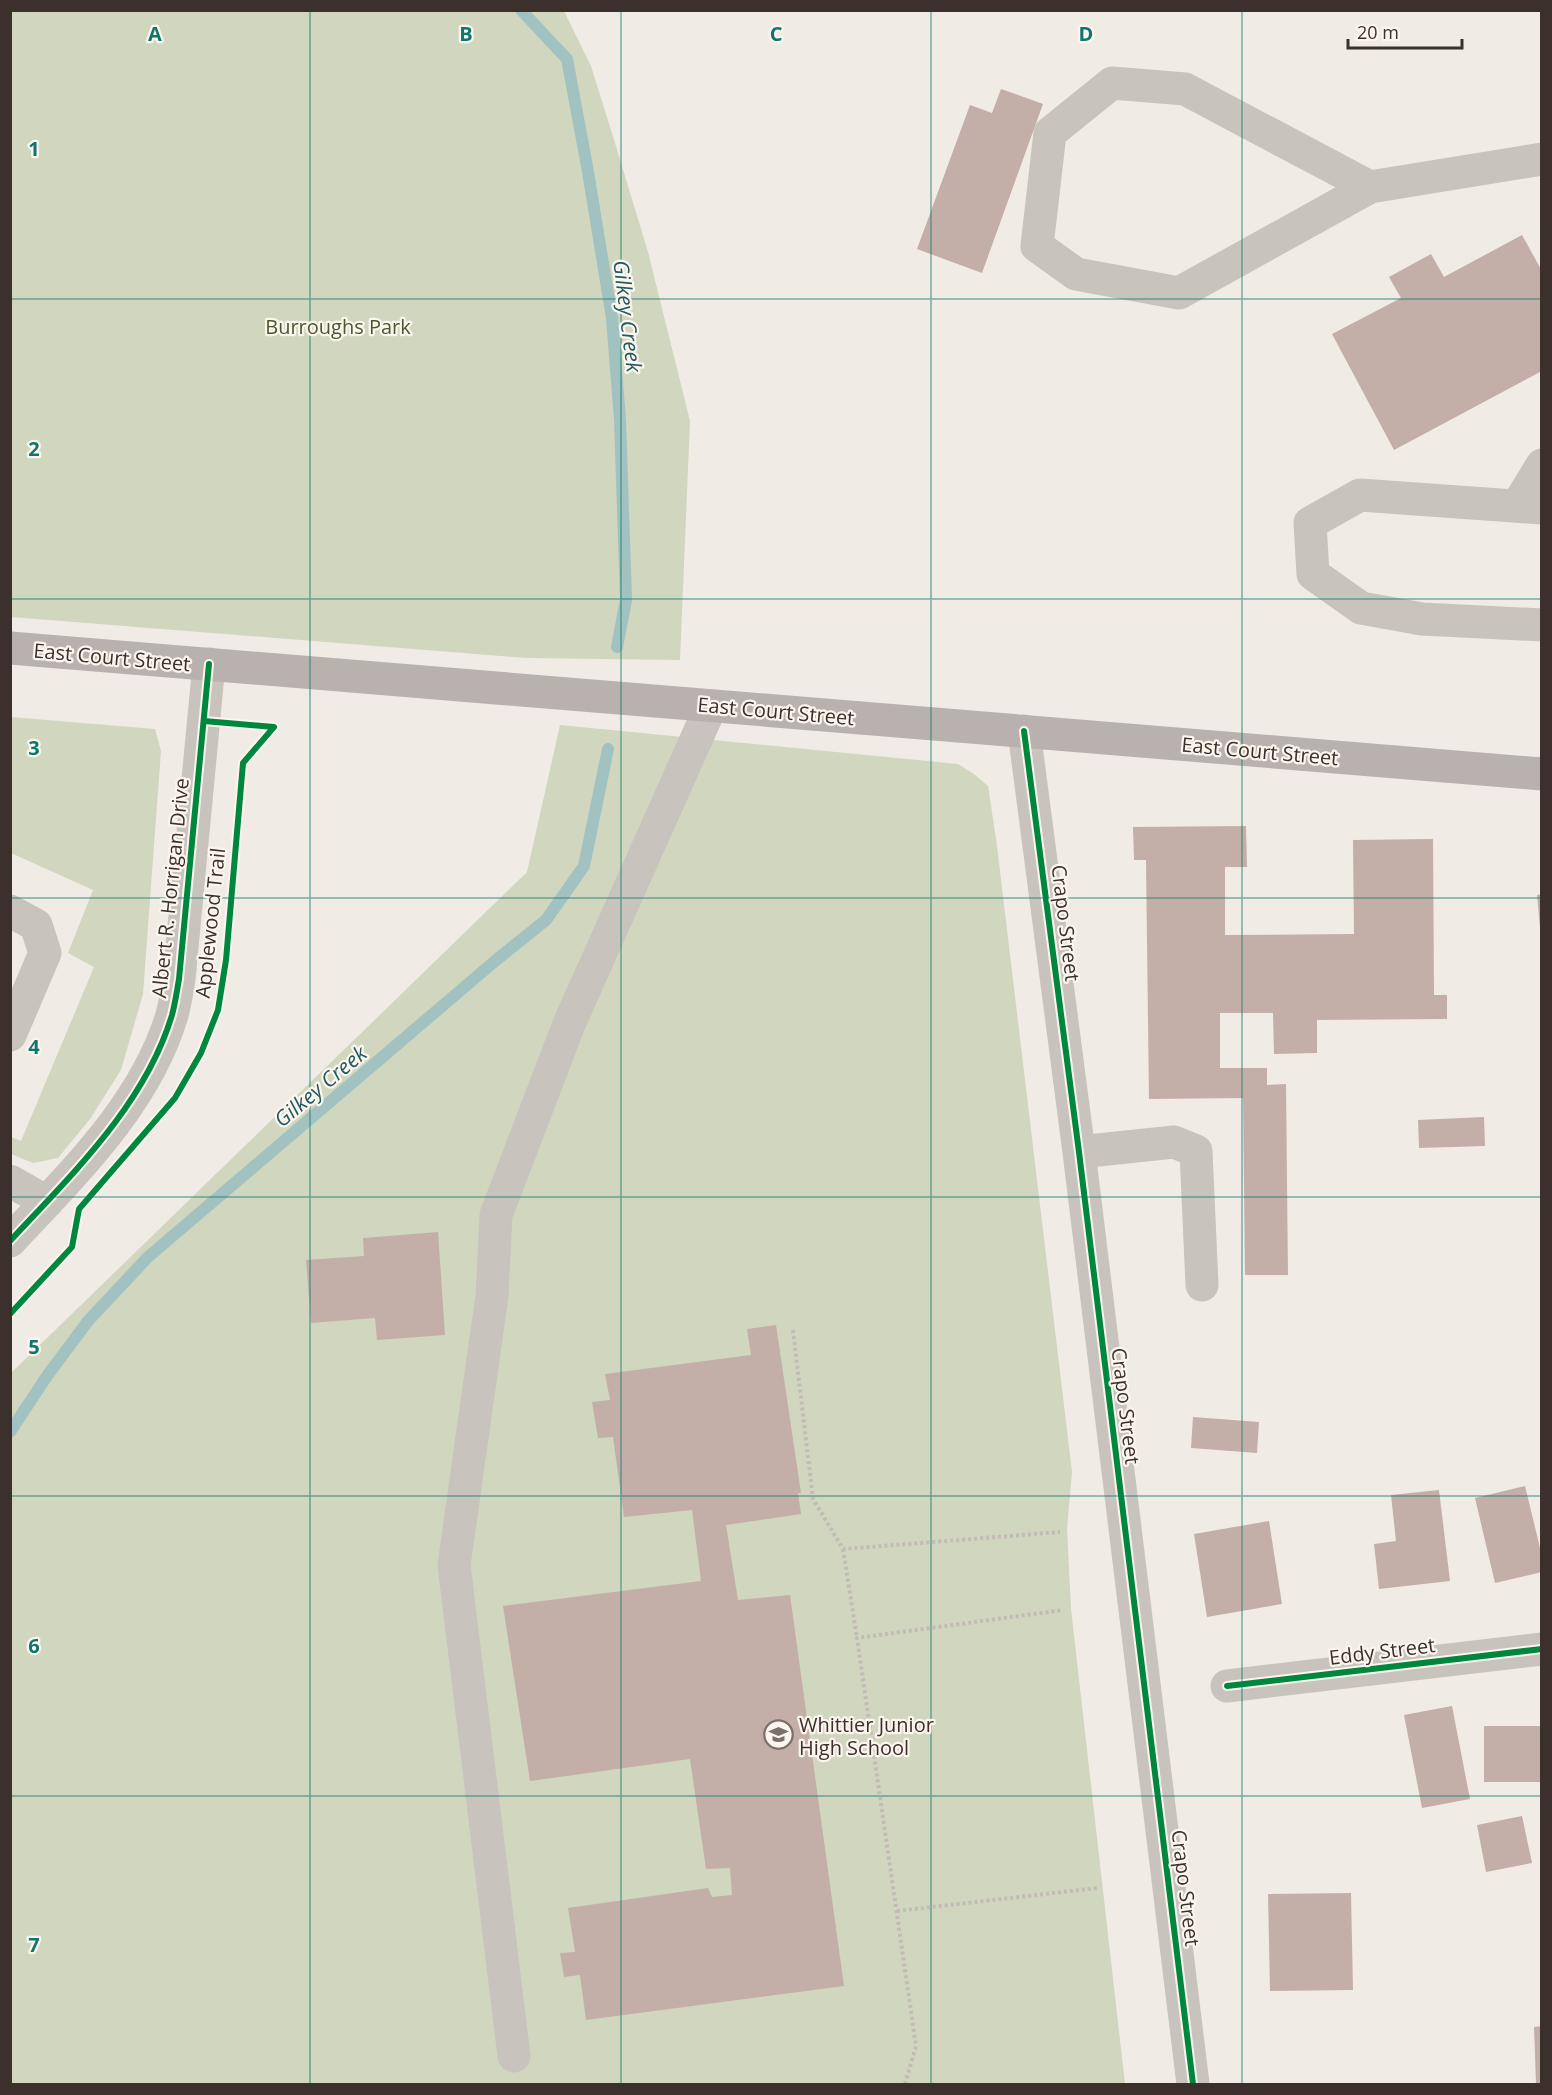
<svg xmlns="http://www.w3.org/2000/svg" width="1552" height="2095" font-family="'Open Sans',sans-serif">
<rect width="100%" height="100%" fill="#f0ebe5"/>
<path fill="#d1d6bf" d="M10,11H564L591,66L615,143L648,252L690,421L680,660L527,658L11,617Z
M11,717L155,729L161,751L143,994L121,1070L90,1119L58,1158L33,1163L11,1154V1137L21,1141L94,967L68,953L93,890L11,853Z
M560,725L958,764L974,774L988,786L997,846L1072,1472L1067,1528L1071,1609L1125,2084H11V1373L527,872Z"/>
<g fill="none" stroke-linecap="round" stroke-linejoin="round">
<path stroke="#a1c2c1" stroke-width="12" d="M521,10L567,59L587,166L612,318L620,420L626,600L617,647
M10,1432L47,1376L88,1321L148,1257L495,961L546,920L584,866L608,749"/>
</g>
<path fill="#c3afa7" d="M1001,89L1043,104L982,273L917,249L970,105L992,113Z
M1522,235L1542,271V371L1394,450L1332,334L1401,298L1389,277L1431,254L1444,277Z
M1246,826L1247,867H1225V935L1354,934L1353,840L1433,839L1434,995H1447V1019L1317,1020V1053L1274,1054L1273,1013H1220V1068H1267V1085L1286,1084L1288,1275H1245L1243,1098L1149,1099L1146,860H1134L1133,827Z
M1542,894V927L1540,928L1537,895Z
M1484,1117L1485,1146L1419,1148L1418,1120Z
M438,1232L445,1335L377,1340L375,1318L311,1323L306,1260L364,1256L363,1238Z
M776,1325L801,1493H798L801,1514L726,1525L738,1600L790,1595L844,1986L586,2020L580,1975L564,1977L560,1953L575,1952L568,1908L708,1888L712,1897L732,1895L730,1868L706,1869L690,1759L530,1781L503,1606L701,1581L692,1510L624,1517L613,1437L598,1438L592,1402L610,1400L605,1374L751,1355L747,1329Z
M1193,1417L1259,1422L1257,1453L1191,1448Z
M1525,1486L1542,1556V1572L1495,1583L1475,1498Z
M1439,1490L1450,1581L1379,1589L1374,1544L1396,1541L1391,1495Z
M1269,1521L1282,1604L1207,1617L1194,1534Z
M1452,1706L1470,1799L1422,1808L1404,1715Z
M1484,1726H1542V1782H1484Z
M1522,1816L1532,1863L1486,1872L1477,1825Z
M1351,1893L1353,1990L1270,1991L1268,1894Z
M1542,2026V2084H1536L1534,2027Z"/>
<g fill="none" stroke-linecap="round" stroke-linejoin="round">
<path stroke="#c2bbb6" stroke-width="4" stroke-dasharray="3 3" stroke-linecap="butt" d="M793,1330L813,1499L843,1549L1060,1532
M843,1549L857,1638
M897,1911L1097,1888
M905,2084L916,2046L857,1638L1063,1610"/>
<path stroke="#c9c3be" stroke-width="33" d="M1370,187L1185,89L1112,83L1050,133L1037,246L1076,274L1179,293L1370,187L1542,159
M1517,506L1542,465
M1542,508L1360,495L1310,523L1313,574L1361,608L1422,619L1542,625
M1024,731L1079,1152L1193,2084
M10,911L36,925L45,953L10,1035
M1079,1152L1174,1142L1196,1151L1202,1285
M10,1181L47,1202
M10,1241C72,1174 145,1105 172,1015C175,1004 177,991 179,979L209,664
M1227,1686L1542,1649
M514,2056L454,1565L492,1296L496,1215L569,1024L711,706"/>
<path stroke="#b8b1ad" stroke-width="33" d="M10,648L1542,774"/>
<defs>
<path id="cycleway" d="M1024,731L1079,1152L1193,2084
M10,1241C72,1174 145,1105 172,1015C175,1004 177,991 179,979L209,664
M10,1314L72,1247L79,1209L175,1098L201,1053L218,1010L226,960L243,763L274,727L204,721
M1227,1686L1542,1649"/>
</defs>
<use href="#cycleway" stroke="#fbf5ee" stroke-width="10"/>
<use href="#cycleway" stroke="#00873e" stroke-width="6"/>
</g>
<path fill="none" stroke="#0f766e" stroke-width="1.5" stroke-opacity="0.55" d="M310,10V2084M621,10V2084M931,10V2084M1242,10V2084M10,299H1542M10,599H1542M10,898H1542M10,1197H1542M10,1496H1542M10,1796H1542"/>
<defs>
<symbol id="school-ring" viewBox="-11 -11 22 22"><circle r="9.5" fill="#fbf5ee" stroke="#7a716c" stroke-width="1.5"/><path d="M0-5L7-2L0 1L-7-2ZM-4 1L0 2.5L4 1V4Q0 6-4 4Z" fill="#7a716c"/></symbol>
</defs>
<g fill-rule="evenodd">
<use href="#school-ring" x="762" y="1718" width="33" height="33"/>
</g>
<g text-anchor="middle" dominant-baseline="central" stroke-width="4.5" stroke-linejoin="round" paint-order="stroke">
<g font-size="20" fill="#4a5a2e" stroke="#fbf5ee">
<text x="338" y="326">Burroughs Park</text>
</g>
<g font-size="20" fill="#3b302b" stroke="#fbf5ee">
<text transform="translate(112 657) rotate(5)">East Court Street</text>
<text transform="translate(776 711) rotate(5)">East Court Street</text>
<text transform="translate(1260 751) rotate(5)">East Court Street</text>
<text transform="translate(170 888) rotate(-84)">Albert R. Horrigan Drive</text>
<text transform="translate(210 923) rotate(-84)">Applewood Trail</text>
<text transform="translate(1066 923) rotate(83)">Crapo Street</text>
<text transform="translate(1126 1406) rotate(83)">Crapo Street</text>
<text transform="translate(1382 1651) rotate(-7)">Eddy Street</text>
<text transform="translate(1186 1888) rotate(83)">Crapo Street</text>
</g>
<g font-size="20" fill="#3b302b" stroke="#fbf5ee" text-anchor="start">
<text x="799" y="1724">Whittier Junior<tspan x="799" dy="23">High School</tspan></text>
</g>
<g font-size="21" font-style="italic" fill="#1f5a5e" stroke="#fbf5ee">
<text transform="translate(628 316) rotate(83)">Gilkey Creek</text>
<text transform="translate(320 1086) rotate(-40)">Gilkey Creek</text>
</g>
</g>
<g font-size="20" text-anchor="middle" font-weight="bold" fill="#0f766e" stroke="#fbf5ee" stroke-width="4.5" stroke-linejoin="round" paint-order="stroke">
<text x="155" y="41">A</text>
<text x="466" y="41">B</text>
<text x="776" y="41">C</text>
<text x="1086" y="41">D</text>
<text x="34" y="156">1</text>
<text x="34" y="456">2</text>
<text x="34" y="755">3</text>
<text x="34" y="1054">4</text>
<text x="34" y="1354">5</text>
<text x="34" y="1653">6</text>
<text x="34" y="1952">7</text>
</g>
<rect width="1552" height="2095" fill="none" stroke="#3b302b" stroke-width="24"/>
<path d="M1348 39v9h114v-9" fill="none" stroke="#3b302b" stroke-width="3"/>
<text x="1357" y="39" font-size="18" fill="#3b302b" stroke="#fbf5ee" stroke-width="4.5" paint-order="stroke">20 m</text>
</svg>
